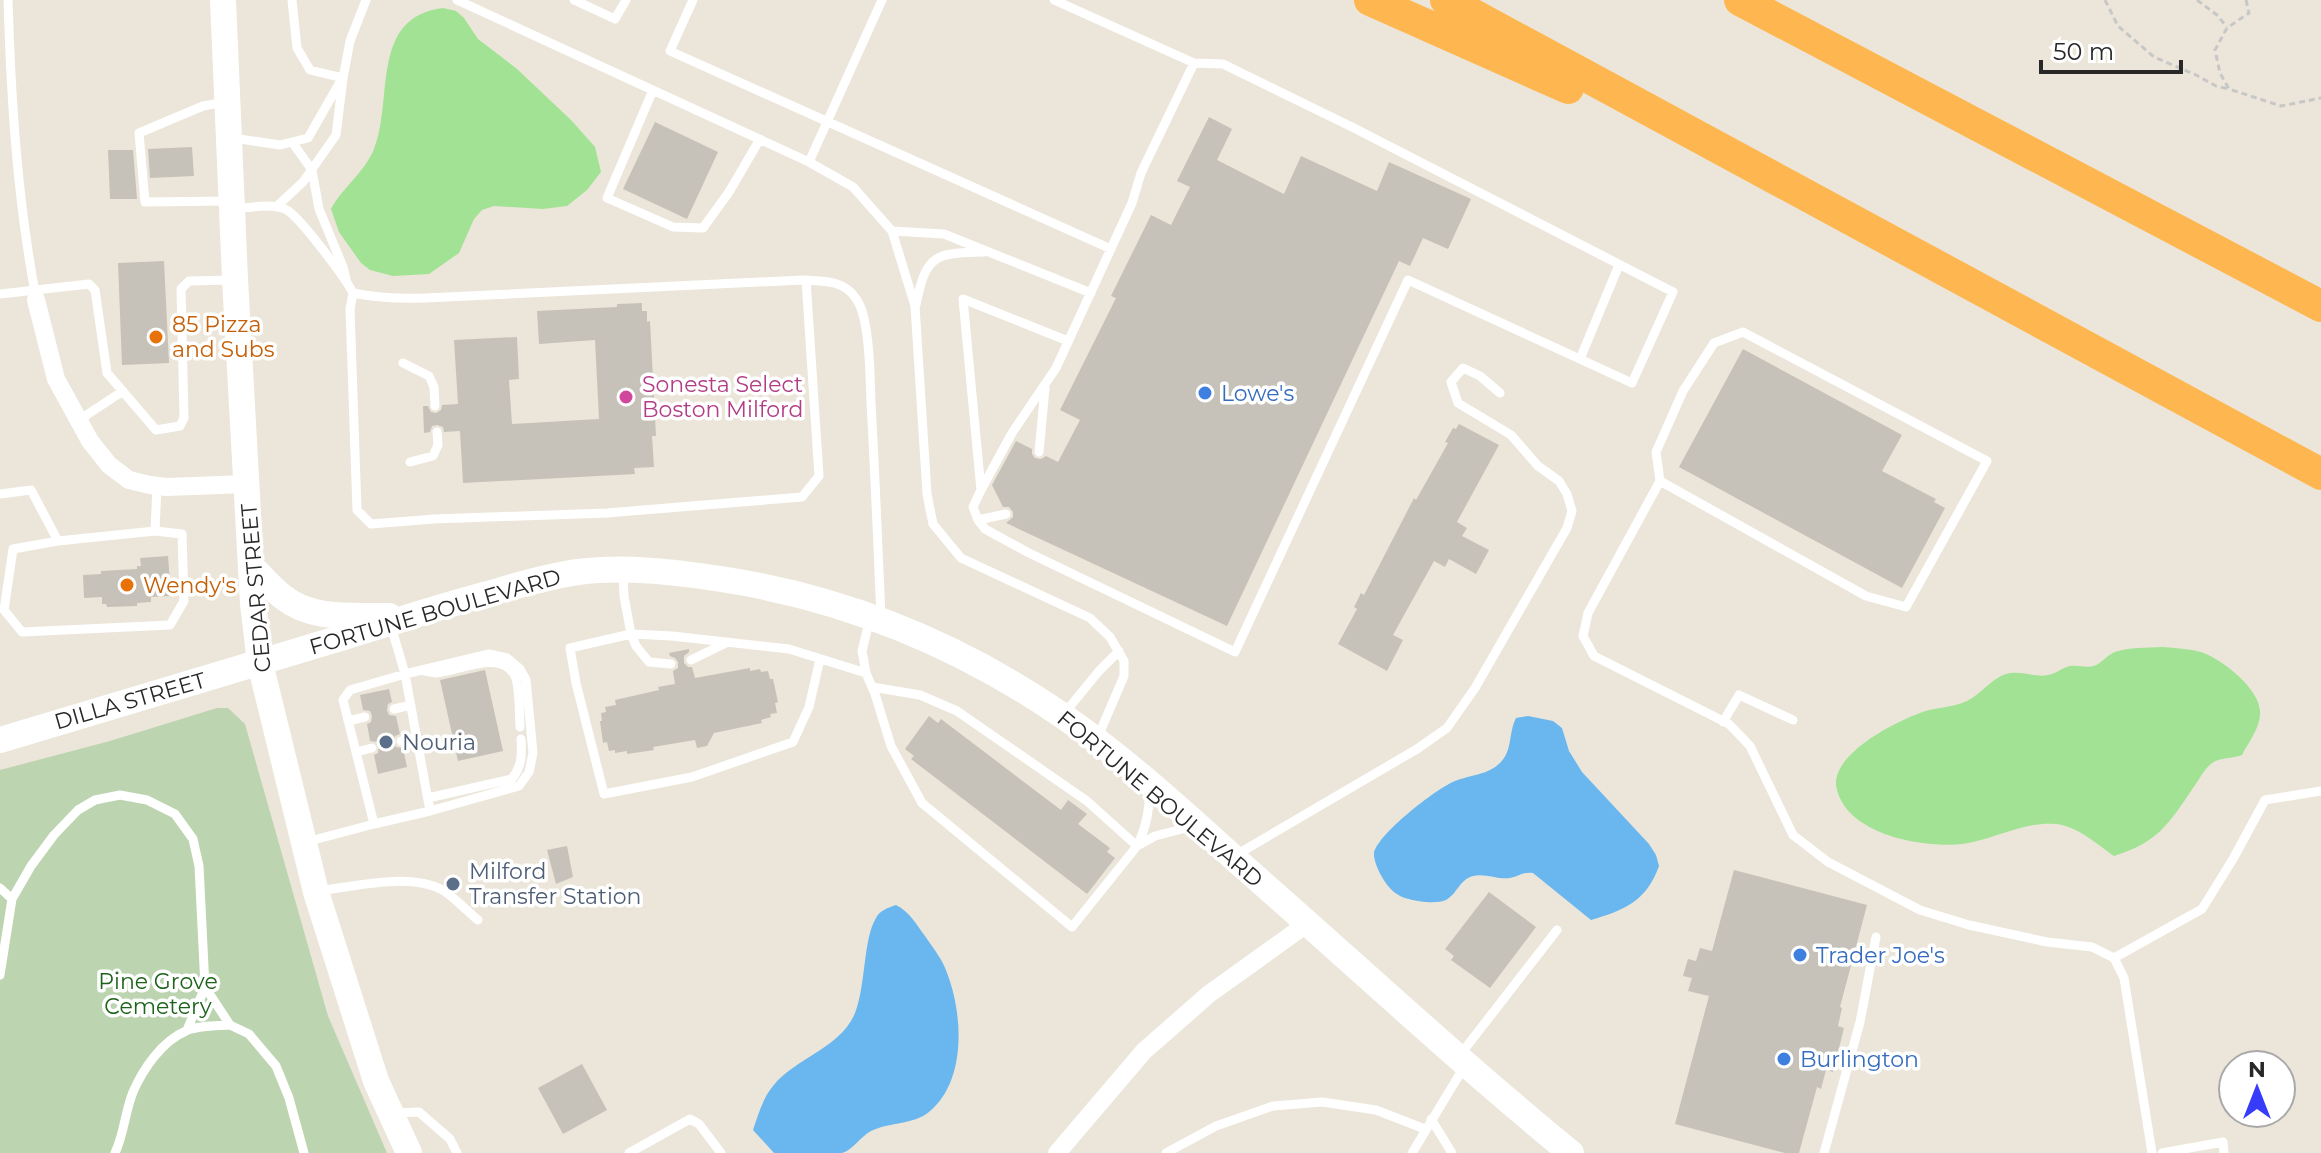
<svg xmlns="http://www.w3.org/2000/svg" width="2321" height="1153" font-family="Montserrat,sans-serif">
<rect width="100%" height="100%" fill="#ebe6d9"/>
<path fill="#a2e294" d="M443,8L456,11L464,18L478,39L517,69L571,120L595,147L601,172L587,190L567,206L543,209L494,206L482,210L474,219L459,253L429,274L393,276L370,270L361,263L339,232L331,209C343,187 364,173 374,149C394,100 369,17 443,8Z
M2163,647C2175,648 2189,649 2201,652C2222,659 2262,690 2260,714C2260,728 2248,743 2242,755C2232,759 2221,757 2212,763C2204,769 2199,780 2193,788C2168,825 2158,842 2114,856C2097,844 2077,826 2056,824C2024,821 1993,840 1962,844C1922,848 1849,835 1837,790C1827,756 1895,722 1920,713C1935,707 1952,708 1967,701C1981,694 1992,678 2006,674C2020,670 2035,678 2048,675C2056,674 2063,667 2070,666C2078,665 2087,668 2094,666C2102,663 2107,655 2115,652C2129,647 2147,648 2163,647Z"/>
<path fill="#bcd4b0" d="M217,708H228L245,724L328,1016L387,1153H0V770L110,741Z"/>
<path fill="#6ab6ee" d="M1528,716L1553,721L1562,728L1569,751L1582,772L1649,844L1656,855L1659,866C1646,902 1624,910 1591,920L1533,873C1521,872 1520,876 1510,878C1499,880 1485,873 1473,876C1460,879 1457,894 1446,900C1437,904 1419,902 1409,899C1397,897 1388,888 1382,877C1378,870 1374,861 1374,854C1375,836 1437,788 1455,781C1470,775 1488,775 1500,763C1513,750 1508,734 1516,718Z
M896,905C911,913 915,923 925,936C933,948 943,960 947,973C963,1014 967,1081 929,1112C913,1125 889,1122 871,1131C861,1136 853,1150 842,1153C828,1153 790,1153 774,1153L753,1130C758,1115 763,1098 773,1086C795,1058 841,1048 855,1013C866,986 863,939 876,918C880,910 888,908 896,905Z"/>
<path fill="#c6c2b9" d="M1209,117L1232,129L1217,160L1284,194L1301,156L1377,191L1389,162L1471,199L1448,249L1423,238L1410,266L1399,261L1227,626L1006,523L1013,517V512L1009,507H1003L992,485L1016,441L1032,449V454L1035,458L1041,459L1046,456L1058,462L1080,420L1060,410L1116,298L1111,296L1151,215L1171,225L1190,187L1177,181Z
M655,122L718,152L687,219L623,189Z
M192,147L194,176L150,178L148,149Z
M108,150H133L137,199H110Z
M164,261L169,363L122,365L118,263Z
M642,303V311H647V322L650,321L656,436H652L654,467L634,468L635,474L463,483L460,431L444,432L443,427L437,425L432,426L430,432L424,433L423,406H428L431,412L436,413L441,410L442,405L458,404L454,340L517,337L519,379L509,380L512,424L599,419L595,340L539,344L537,311L617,307V304Z
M1743,349L1902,435L1882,471L1936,499L1934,502L1945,508L1902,588L1679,467Z
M1459,424L1499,445L1457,522L1467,528L1462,536L1489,550L1476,574L1449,559L1445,567L1434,561L1393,635L1403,640L1387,671L1338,644L1357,609L1354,607L1361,593L1364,595L1414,498L1416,500L1448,443L1445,442L1453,428L1456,429Z
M168,556L171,596L151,597V602L137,603V606L107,607L106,604H102V597L84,598L83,575L101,574V571L137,569V566H141L140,558Z
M689,649V652L684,656V663L688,667H692L695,678L750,668V671L760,669L761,672L768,671L770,679H773L778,702L775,703L777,713L770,714L771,717L761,720L762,723L714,733L707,746L697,748L695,740L653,747L654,750L627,754V751L615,753V750L609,751L607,742L603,743L600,721H602L601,713L606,712L605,707L616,705L615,700L659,690L658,687L675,684L673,671L678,668V662L675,658L670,656L669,653Z
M485,670L503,751L458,761L440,680Z
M389,689L392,702L388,704L387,710L389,715L396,716L400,734L395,736L394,742L396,747L403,748L407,767L378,774L374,755L378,753L379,747L377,742L370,741L367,724L371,722L372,716L370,711L363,710L360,695Z
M929,716L938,723L941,719L1061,810L1068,800L1087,814L1078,824L1110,848L1107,852L1115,858L1087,894L911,759L914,756L905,749Z
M567,846L573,877L556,884L547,850Z
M1734,870L1867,905L1840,1007L1842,1008L1838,1026L1844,1028L1833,1072L1826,1070L1821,1089L1817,1087L1799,1153H1785L1675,1124L1709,996L1688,991L1692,978L1683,976L1688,959L1696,961L1700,948L1712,951Z
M1489,892L1536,927L1490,988L1451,960L1454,956L1445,949Z
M582,1064L607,1110L563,1134L538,1088Z"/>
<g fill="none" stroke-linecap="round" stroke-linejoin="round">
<path stroke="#c7c7c7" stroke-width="3" stroke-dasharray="6 4" stroke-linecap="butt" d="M2105,0L2118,26L2154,57L2196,75L2216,86L2229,89
M2197,0L2217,15L2227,27
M2246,0L2249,13L2227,28L2215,50L2220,73L2229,89L2281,106L2321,98"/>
<path stroke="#fff" stroke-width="9" d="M8,0C11,98 17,196 35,292
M292,0L297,48L310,70L343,78
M457,0L809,162L853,187L892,231L915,306L927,494L933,524L961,558L1090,618L1110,637L1124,661V676L1097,739
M574,0L615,19L626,0
M693,0L670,51L1111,249
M1054,0L1194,63L1223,64L1354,128L1673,292L1632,383L1408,280L1235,652L1027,552L985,529L978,520L973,507L981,490L963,299L1068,341
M653,90L607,198L673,227L703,228L729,192L760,139
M225,102L203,106L139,133L145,202L229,201
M233,138L280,145L308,138L340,82
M292,142L312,170L319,209L343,267L346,279
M809,162L882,0
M276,207L303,182L336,135L343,78L350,41L366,0
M233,209C248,208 270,203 285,209C298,214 346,279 353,293C378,298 401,299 426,298L803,280C824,281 845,280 857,300C870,320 870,378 871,403C875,474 878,546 881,618
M892,231L944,234L1091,293
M353,293L350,309L357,510L371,524L434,519L607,513L802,497L819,476L806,280
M0,294L89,284L95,290L107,373L156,430L180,426L184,418L181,289L189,281L232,280
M916,305C926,254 935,253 984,252
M1580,359L1619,265
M403,363L429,376L434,387L435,406
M79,420L123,391
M1039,452L1045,388
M410,462L433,456L438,445L437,432
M1660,481L1656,452L1683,391L1714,343L1743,332L1987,461L1906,607L1866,596L1660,481L1588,613L1583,636L1594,656L1729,724L1750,746L1793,835L1828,862L1920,910L1969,925L2047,942L2092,947L2114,958L2124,978L2152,1153
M981,490L1012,433L1056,368L1132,203L1141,173L1194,63
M0,494L31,490L58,541
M978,520L1006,514
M155,531L182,534L184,601L170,625L22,632L4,610L13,549L58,541Z
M155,531L157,486
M623,573L624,596L631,634L672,636L789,649L866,673
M870,618L862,651L866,673L875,694L891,746L922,803L1072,927L1137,846L1087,801L957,711L920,695L872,687
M691,660L728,642
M671,664L649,662L636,646L631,634L570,648L576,683L604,794L692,777L793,742L809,707L820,659
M424,671C425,671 435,673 436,673C457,672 501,648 515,676C520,687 519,714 520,727
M394,709L411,705
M1063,715L1099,671L1119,651
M348,721L365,717
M1723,722L1739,695L1793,720
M401,741L416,737
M356,752L372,748
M428,798L512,779C522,766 522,755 521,739
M374,824L430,811L519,786L529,772L533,753L526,680L520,669L507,658L489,654L405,674L430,811
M306,842L374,824L343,700L350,690L405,674L391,626
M1137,846L1155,836L1194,826
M1137,846C1147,826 1149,810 1150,788
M1236,855L1417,749L1447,728L1475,688L1567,528L1572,511L1567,494L1559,481L1538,466L1511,435L1458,403L1451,382L1463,368L1480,376L1500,393
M0,888L12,899
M319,891C355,886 412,872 444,891C456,899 467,911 478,920
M2114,958L2202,909L2233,859L2265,800L2321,791
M0,975L12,899L31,866L54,835L78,810L95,800L120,795L147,800L175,814L193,839L199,866L205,987L230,1025L249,1034L276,1066L289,1098L304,1153
M187,1030L205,987
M1460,1055L1557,930
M395,1113L419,1112L450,1139L457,1153
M1431,1119L1452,1153
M115,1153C124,1134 125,1112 133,1092C143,1069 162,1041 186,1031C199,1025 217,1026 230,1025
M629,1153L690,1119L699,1124L721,1153
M1166,1153L1216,1126L1273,1106L1322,1102L1376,1110L1425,1129
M1412,1153L1464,1067
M1824,1153L1860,1022L1876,937
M2162,1153L2223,1142L2224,1153"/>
<path stroke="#fff" stroke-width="18" d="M36,300L56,379L90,441L109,465L129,480L150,485L167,487L246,484
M1057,1153L1144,1051L1209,994L1308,923"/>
<path stroke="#fff" stroke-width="26" d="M223,0L235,279L253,604L260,663L316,892L376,1081L409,1153
M251,566C261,576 271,588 283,597C313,621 353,615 389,616
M0,740C115,706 230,672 344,637C393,622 441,606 491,593C519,585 548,576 578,572C625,566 674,572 721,579C845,598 956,643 1060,714C1129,761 1191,820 1253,875C1359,968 1462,1064 1571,1153"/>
<path stroke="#feb750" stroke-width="32" d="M1370,0L1568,88
M1446,0L2321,474
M1740,0L2321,306"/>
</g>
<g fill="#e8710a" stroke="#fff" stroke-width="3">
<circle cx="156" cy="337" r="8"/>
<circle cx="127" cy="585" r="8"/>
</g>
<g fill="#3f7fe0" stroke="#fff" stroke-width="3">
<circle cx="1205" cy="393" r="8"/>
<circle cx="1800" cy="955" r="8"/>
<circle cx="1784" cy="1059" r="8"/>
</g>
<circle fill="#d1479c" stroke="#fff" stroke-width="3" cx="626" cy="397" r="8"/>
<g fill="#5c6f8a" stroke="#fff" stroke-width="3">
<circle cx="386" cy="742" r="8"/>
<circle cx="453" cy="884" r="8"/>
</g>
<g text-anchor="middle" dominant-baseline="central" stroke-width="7" stroke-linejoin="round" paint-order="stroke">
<g font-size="22" fill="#c56008" stroke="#fff" text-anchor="start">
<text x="172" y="324">85 Pizza<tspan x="172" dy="25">and Subs</tspan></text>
<text x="143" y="585">Wendy's</text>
</g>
<g font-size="22" fill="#b23c85" stroke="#fff" text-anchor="start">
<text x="642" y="384">Sonesta Select<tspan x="642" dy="25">Boston Milford</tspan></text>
</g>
<g font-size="22" fill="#366cbe" stroke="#fff" text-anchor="start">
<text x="1221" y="393">Lowe's</text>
<text x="1816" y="955">Trader Joe's</text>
<text x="1800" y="1059">Burlington</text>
</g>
<g font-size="22" fill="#282828" stroke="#fff">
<text transform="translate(256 588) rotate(-95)">CEDAR STREET</text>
<text transform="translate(435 612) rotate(-16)">FORTUNE BOULEVARD</text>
<text transform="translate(130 701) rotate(-16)">DILLA STREET</text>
<text transform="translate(1160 799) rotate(40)">FORTUNE BOULEVARD</text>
</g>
<g font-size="22" fill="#4e5e75" stroke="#fff" text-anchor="start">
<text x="402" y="742">Nouria</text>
<text x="469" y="871">Milford<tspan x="469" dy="25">Transfer Station</tspan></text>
</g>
<g font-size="22" fill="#1c6319" stroke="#fff">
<text x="158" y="981">Pine Grove<tspan x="158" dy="25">Cemetery</tspan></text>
</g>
</g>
<g transform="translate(2257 1089)"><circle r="38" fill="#ffffff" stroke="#a9a9a9" stroke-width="2"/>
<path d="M0-6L14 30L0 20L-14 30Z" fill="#373cfa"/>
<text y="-12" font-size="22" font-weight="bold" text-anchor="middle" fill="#282828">N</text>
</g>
<path d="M2041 60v12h140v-12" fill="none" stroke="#282828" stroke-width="4"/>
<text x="2053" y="60" font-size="24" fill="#282828" stroke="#ffffff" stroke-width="6" paint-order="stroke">50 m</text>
</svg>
